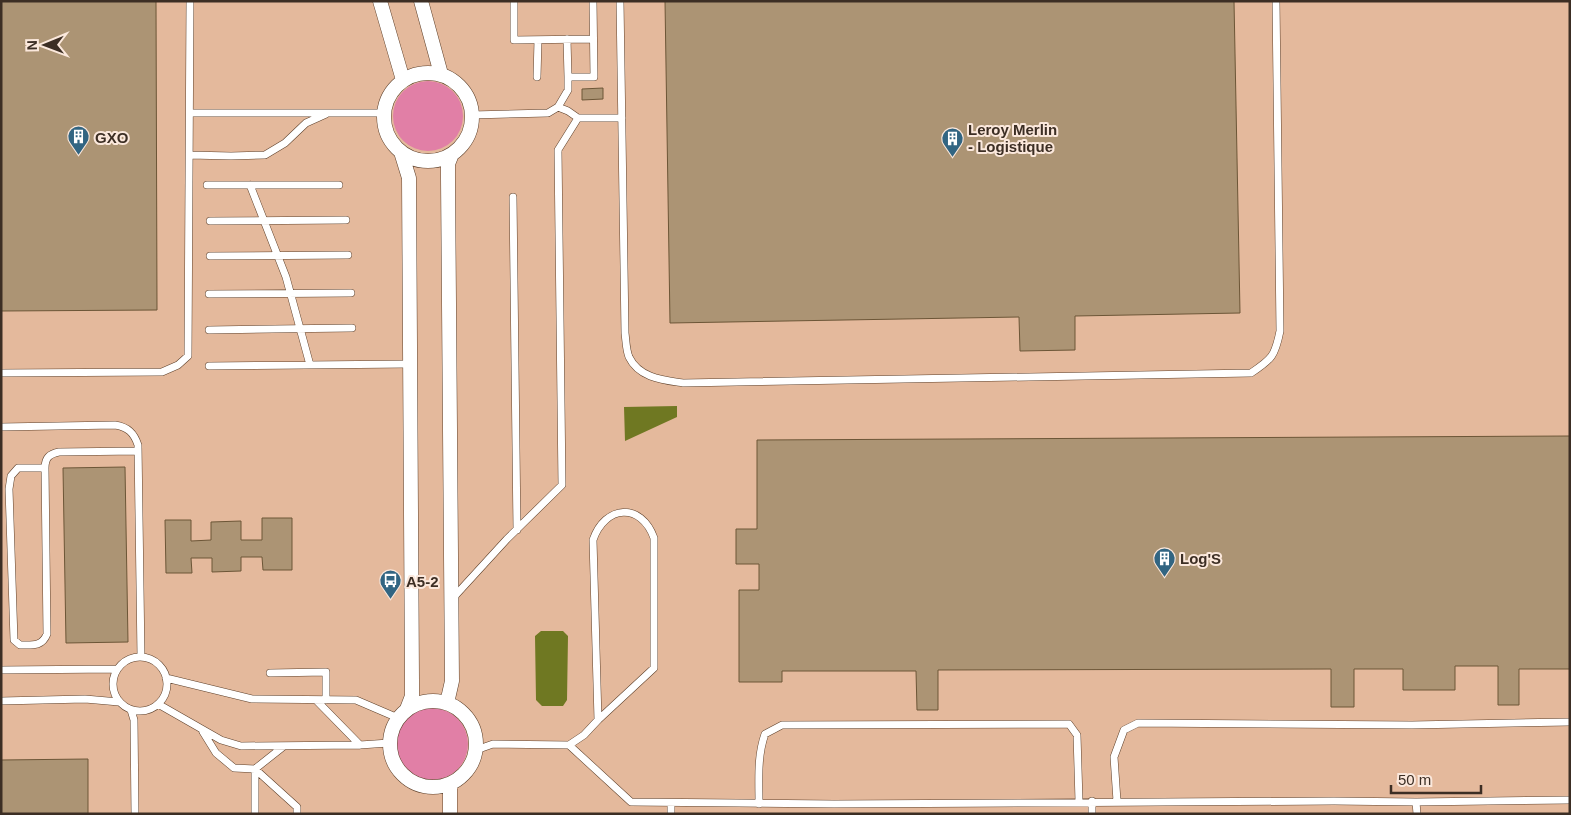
<svg xmlns="http://www.w3.org/2000/svg" width="1571" height="815" font-family="Arial,sans-serif">
<rect width="100%" height="100%" fill="#e8c3ab"/>
<path fill="#e4b99c" d="M1,1H1570V814H1Z"/>
<path fill="#e17fa6" d="M393 116a35 35 0 1 1 70 0a35 35 0 1 1-70 0Z
M396 744a36 36 0 1 1 72 0a36 36 0 1 1-72 0Z"/>
<path fill="#6f7822" d="M677,406V417L625,441L624,407Z
M541,631H563L568,636L567,700L563,706H542L536,700L535,636Z"/>
<path fill="#ac9474" stroke="#6c5637" d="M1,1H156L157,310L1,311Z
M665,1H1234L1240,313L1075,316V350L1020,351L1019,317L670,323Z
M603,88V99L582,100V89Z
M1570,436V669H1519V705H1498V666H1455V690H1403V669H1354V707H1331V669L938,670V710H917L916,671H782V682H739V590H759V564H736V529H757V440Z
M125,467L128,642L66,643L63,468Z
M262,518H292V570H263L262,557H241V571L212,572V558H191L192,573H166L165,520H191V541L211,540V522L241,521V540H262Z
M88,759V814H1V760Z"/>
<g fill="none" stroke-linecap="round" stroke-linejoin="round">
<defs>
<path id="service" d="M514,1V40L593,39
M620,1L625,333C626,340 626,350 629,357C639,378 663,380 683,383L1251,373C1272,359 1275,356 1280,331L1276,1
M567,39L568,77
M537,77L538,40
M558,107L568,90V77H594L593,1
M190,113H383
M472,115L548,113L558,107L568,111L578,118H622
M190,155L231,156L265,155L285,143L306,123L326,114
M207,185H339
M250,185L286,277L310,365
M513,197L517,530
M210,221L346,220
M210,256L348,255
M209,294L351,293
M209,330L352,328
M209,366L410,364
M1,373L162,372L178,365L188,356L190,1
M1,427L115,425C128,427 134,433 138,445L141,657
M45,468H18L11,476L9,489L14,640L20,645C32,645 42,647 47,634L45,468C45,458 49,454 59,452L138,451
M453,598L507,539L562,485L558,150L578,118
M113 684a27 27 0 1 1 54 0a27 27 0 1 1-54 0Z
M1,670L117,669
M270,673L326,672V700
M166,678L252,699L356,700L398,718
M316,700L360,745
M1,701L85,699L119,702
M158,704L221,740L241,746L360,745L389,743
M131,710L134,720L135,814
M203,732L216,753L234,768L255,769L297,807V814
M569,745L584,735L598,720L654,668V538C641,502 605,505 593,540L598,720
M476,750L493,744L569,745L631,802L834,804L1334,801L1416,802L1570,800
M255,769V814
M255,769L284,746
M1092,801V814
M1117,801L1114,757L1124,730L1138,723L1412,725L1570,722
M1416,802L1417,814
M671,804V814
M759,804C759,780 757,756 765,734L782,725L1069,724L1077,735L1079,801"/>
<path id="minor" d="M380,1L403,80
M421,1L441,74
M384 117a44 44 0 1 1 88 0a44 44 0 1 1-88 0Z
M401,152L409,178L412,681V696L407,709
M390 744a43 43 0 1 1 86 0a43 43 0 1 1-86 0Z
M447,703L452,681L448,178V164L452,154
M450,785V814"/>
</defs>
<use href="#service" stroke="#5e402a" stroke-width="8"/>
<use href="#minor" stroke="#5e402a" stroke-width="15"/>
<use href="#service" stroke="#fff" stroke-width="7"/>
<use href="#minor" stroke="#fff" stroke-width="14"/>
</g>
<defs>
<symbol id="building-pin" viewBox="-11 -11 22 30"><path d="M0 17L-7.5 6A9.5 9.5 0 1 1 7.5 6Z" fill="#326582" stroke="#fbe8dc"/><path d="M-4-6H4V6H1V3H-1V6H-4ZM-2.5-4.3h1.7v1.8h-1.7ZM.8-4.3h1.7v1.8H.8ZM-2.5-1h1.7V.8h-1.7ZM.8-1h1.7V.8H.8Z" fill="#fff"/></symbol>
<symbol id="bus-pin" viewBox="-11 -11 22 30"><path d="M0 17L-7.5 6A9.5 9.5 0 1 1 7.5 6Z" fill="#326582" stroke="#fbe8dc"/><path d="M-5-6H5V4H4V6H2V4H-2V6H-4V4H-5ZM-3.5-4V0h7V-4ZM-3.5 1.2v1.5H-2V1.2ZM2 1.2v1.5H3.5V1.2Z" fill="#fff"/></symbol>
</defs>
<g fill-rule="evenodd">
<use href="#building-pin" x="66" y="124" width="25" height="34"/>
<use href="#building-pin" x="940" y="126" width="25" height="34"/>
<use href="#building-pin" x="1152" y="546" width="25" height="34"/>
<use href="#bus-pin" x="378" y="568" width="25" height="34"/>
</g>
<g text-anchor="middle" dominant-baseline="central" stroke-width="4" stroke-linejoin="round" paint-order="stroke">
<g font-size="15" font-weight="bold" fill="#3c2e24" stroke="#fbe8dc" text-anchor="start">
<text x="968" y="129">Leroy Merlin<tspan x="968" dy="17">- Logistique</tspan></text>
<text x="95" y="137">GXO</text>
<text x="1180" y="558">Log'S</text>
<text x="406" y="581">A5-2</text>
</g>
</g>
<rect width="1571" height="815" fill="none" stroke="#3c2e24" stroke-width="5"/>
<g transform="translate(45 45) rotate(269)" stroke="#fbe8dc" stroke-width="4" paint-order="stroke">
<path d="M0-4L9 19L0 12L-9 19Z" fill="#3c2e24"/>
<text y="-8" font-size="14" font-weight="bold" text-anchor="middle" fill="#3c2e24">N</text>
</g>
<path d="M1391 785v8h90v-8" fill="none" stroke="#3c2e24" stroke-width="2.5"/>
<text x="1398" y="785" font-size="15" fill="#3c2e24" stroke="#fbe8dc" stroke-width="4" paint-order="stroke">50 m</text>
</svg>
